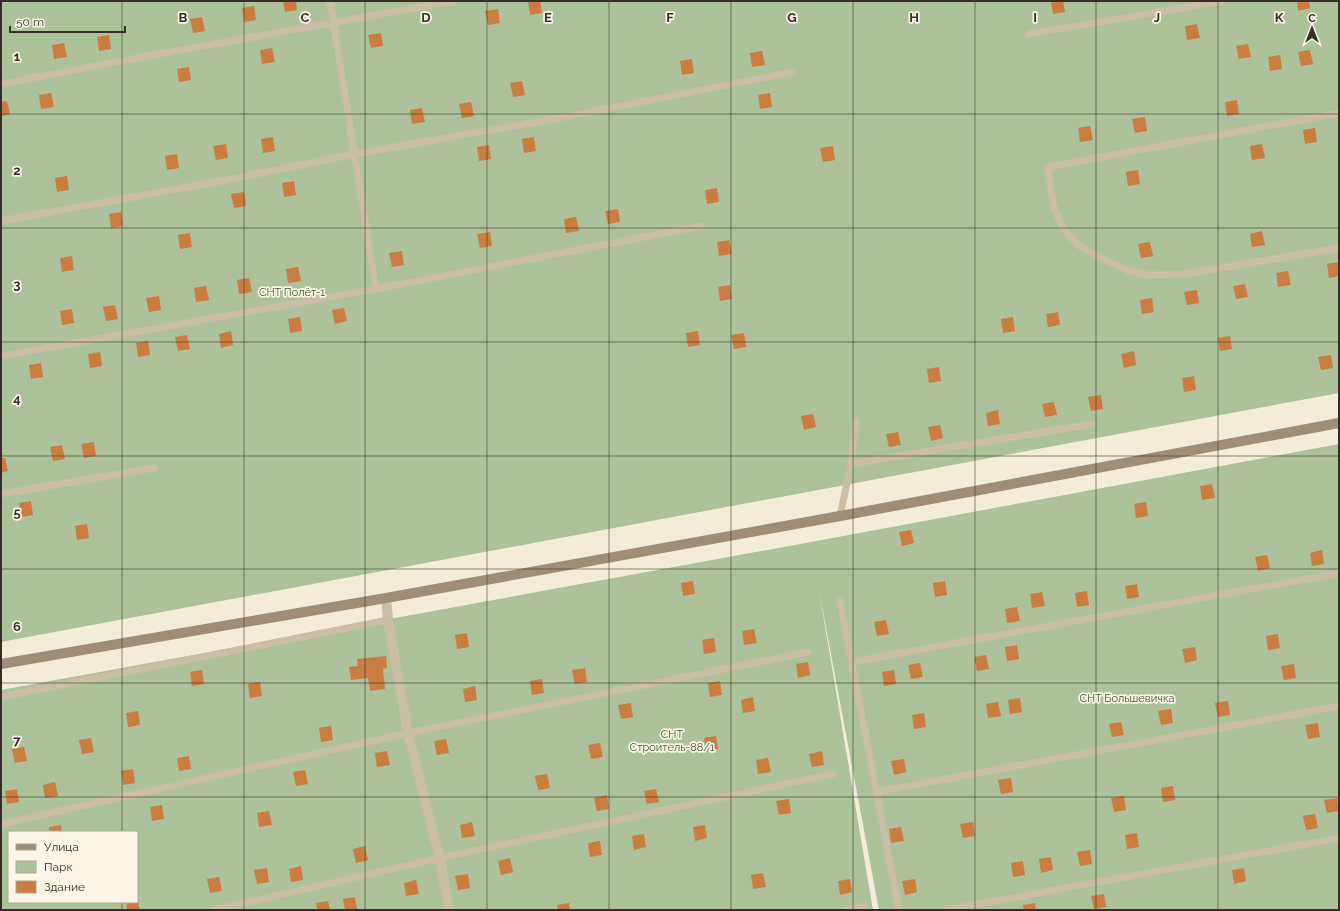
<svg xmlns="http://www.w3.org/2000/svg" width="1340" height="911" font-family="Raleway,sans-serif">
<rect width="100%" height="100%" fill="#f3ecdb"/>
<path fill="#adc29a" fill-rule="evenodd" d="M1,1H1339V393L1,642Z
M1339,444V910H879L818,585L873,910H1V690L811,542ZM9,832H137V902H9Z"/>
<path fill="#ca7c41" d="M283,1H296L297,10L285,12Z
M528,1H540L542,13L530,15Z
M1051,1H1063L1065,12L1053,14Z
M1297,1H1309L1310,8L1298,11Z
M254,6L256,20L244,22L242,8Z
M498,9L500,23L488,25L485,11Z
M202,17L205,31L193,33L190,19Z
M1197,24L1200,38L1187,40L1185,26Z
M381,33L383,46L371,48L368,35Z
M109,35L111,49L99,51L97,37Z
M64,43L67,57L54,59L52,45Z
M1248,44L1251,57L1239,59L1236,46Z
M272,48L275,62L262,64L260,50Z
M1310,50L1313,64L1301,66L1298,52Z
M762,51L765,65L752,67L750,53Z
M1280,55L1282,69L1270,71L1268,57Z
M692,59L694,73L682,75L680,61Z
M189,67L191,80L179,82L177,69Z
M522,81L525,95L513,97L510,83Z
M51,93L54,107L41,109L39,95Z
M770,93L772,107L760,109L758,95Z
M1237,100L1239,114L1227,116L1225,102Z
M7,101L10,114L1,116V102Z
M471,102L474,116L462,118L459,104Z
M422,108L425,122L412,124L410,110Z
M1145,117L1147,131L1135,133L1132,119Z
M1090,126L1093,140L1080,142L1078,128Z
M1315,128L1317,142L1305,144L1303,130Z
M273,137L275,151L263,153L261,139Z
M534,137L536,151L524,153L522,139Z
M226,144L228,158L216,160L213,146Z
M1262,144L1265,158L1252,160L1250,146Z
M489,145L491,159L479,161L477,147Z
M833,146L835,160L823,162L820,148Z
M177,154L179,168L167,170L165,156Z
M1138,170L1140,184L1128,186L1126,172Z
M67,176L69,190L57,192L55,178Z
M294,181L296,195L284,197L282,183Z
M717,188L719,202L707,204L705,190Z
M244,192L246,206L234,208L231,194Z
M618,209L620,222L608,224L605,211Z
M121,212L123,226L111,228L109,214Z
M576,217L579,231L566,233L564,219Z
M1262,231L1265,245L1252,247L1250,234Z
M490,232L492,246L480,248L477,234Z
M190,233L192,247L180,249L178,235Z
M729,240L732,254L719,256L717,242Z
M1150,242L1153,256L1141,258L1138,244Z
M402,251L404,265L392,267L389,253Z
M72,256L74,270L62,272L60,258Z
M1339,262V276L1329,278L1327,264Z
M298,267L301,281L288,283L286,269Z
M1288,271L1291,285L1278,287L1276,273Z
M249,278L252,292L239,294L237,280Z
M1245,284L1248,297L1236,299L1233,286Z
M730,285L732,299L720,301L718,287Z
M206,286L209,300L196,302L194,288Z
M1197,290L1199,303L1187,305L1184,292Z
M159,296L161,310L149,312L146,298Z
M1152,298L1154,312L1142,314L1140,300Z
M115,305L118,319L106,321L103,307Z
M344,308L347,321L335,324L332,310Z
M72,309L74,323L62,325L60,311Z
M1058,312L1060,325L1048,327L1046,314Z
M300,317L302,331L290,333L288,319Z
M1013,317L1015,331L1003,333L1001,319Z
M231,331L233,345L221,348L219,334Z
M698,331L700,345L688,347L686,333Z
M744,333L746,347L734,349L731,335Z
M187,335L190,349L178,351L175,337Z
M1230,336L1232,349L1220,351L1218,338Z
M148,341L150,355L138,357L136,343Z
M1134,351L1136,365L1124,368L1121,354Z
M100,352L102,366L90,368L88,354Z
M1331,355L1333,368L1321,370L1318,357Z
M41,363L43,377L31,379L29,365Z
M939,367L941,381L929,383L927,369Z
M1194,376L1196,390L1184,392L1182,378Z
M1101,395L1103,409L1091,411L1088,397Z
M1054,402L1057,415L1045,417L1042,404Z
M998,410L1000,424L988,426L986,413Z
M813,414L816,427L804,430L801,416Z
M940,425L943,438L931,441L928,427Z
M898,432L901,445L889,447L886,434Z
M94,442L96,456L84,458L81,444Z
M62,445L65,459L53,461L50,447Z
M1,458H5L8,471L1,473Z
M1212,484L1215,498L1202,500L1200,486Z
M31,501L33,515L21,517L19,503Z
M1146,502L1148,516L1136,518L1134,504Z
M87,524L89,538L77,540L75,526Z
M911,530L914,543L902,546L899,532Z
M1322,550L1324,564L1312,566L1310,553Z
M1267,555L1270,568L1258,571L1255,557Z
M693,581L695,594L683,596L681,583Z
M945,581L947,595L935,597L933,583Z
M1137,584L1139,597L1127,599L1125,586Z
M1087,591L1089,605L1077,607L1075,593Z
M1042,592L1045,606L1032,608L1030,594Z
M1017,607L1020,621L1007,623L1005,609Z
M886,620L889,634L877,636L874,622Z
M754,629L757,643L744,645L742,631Z
M467,633L469,647L457,649L455,635Z
M1278,634L1280,648L1268,650L1266,636Z
M714,638L716,652L704,654L702,640Z
M1017,645L1019,659L1007,661L1005,647Z
M1195,647L1197,660L1185,663L1182,649Z
M986,655L989,669L977,671L974,657Z
M386,656L387,668L383,669L385,689L370,691L368,678L351,680L349,667L358,666L357,659Z
M808,662L810,675L798,678L796,664Z
M920,663L923,677L911,679L908,665Z
M1294,664L1296,678L1284,680L1281,666Z
M585,668L587,682L575,684L572,670Z
M202,670L204,684L192,686L190,672Z
M894,670L896,684L884,686L882,672Z
M542,679L544,693L532,695L530,681Z
M720,681L722,695L710,697L708,683Z
M260,682L262,696L250,698L248,684Z
M475,686L477,700L465,702L463,689Z
M753,697L755,711L743,713L741,700Z
M1020,698L1022,712L1010,714L1008,700Z
M1228,701L1230,715L1218,717L1215,703Z
M998,702L1001,716L988,718L986,704Z
M631,703L633,717L621,719L618,705Z
M1171,709L1173,723L1161,725L1158,711Z
M138,711L140,725L128,727L126,713Z
M924,713L926,727L914,729L912,715Z
M1121,722L1124,735L1112,737L1109,724Z
M1318,723L1320,737L1308,739L1305,725Z
M331,726L333,740L321,742L319,728Z
M716,736L718,749L706,751L704,738Z
M91,738L94,752L82,754L79,740Z
M446,739L449,753L437,755L434,741Z
M600,743L603,757L591,759L588,745Z
M24,747L27,761L15,763L12,749Z
M387,751L390,765L377,767L375,753Z
M822,751L824,765L812,767L809,754Z
M189,756L191,769L179,771L177,758Z
M768,758L771,772L758,774L756,760Z
M904,759L906,772L894,775L891,761Z
M133,769L135,783L123,785L121,771Z
M305,770L308,784L296,786L293,772Z
M547,774L550,788L538,790L535,776Z
M1011,778L1013,792L1001,794L998,780Z
M55,782L58,796L45,798L43,785Z
M1173,786L1175,800L1163,802L1161,788Z
M17,789L19,802L7,804L5,791Z
M656,789L659,802L647,804L644,791Z
M607,795L609,809L597,811L594,798Z
M1124,796L1126,810L1114,812L1111,798Z
M1337,798L1339,811L1327,813L1324,800Z
M789,799L791,813L779,815L776,801Z
M162,805L164,819L152,821L150,807Z
M269,811L272,825L259,827L257,813Z
M1315,814L1318,828L1306,830L1303,816Z
M472,822L475,836L462,838L460,825Z
M973,822L975,836L963,838L960,824Z
M61,825L62,832H49V827Z
M705,825L707,838L695,841L693,827Z
M901,827L904,841L891,843L889,829Z
M1137,833L1139,847L1127,849L1125,835Z
M644,834L646,847L634,850L632,836Z
M600,841L602,855L590,857L588,843Z
M365,846L368,860L356,863L353,849Z
M1090,850L1092,864L1080,866L1077,852Z
M1051,857L1053,870L1041,873L1039,859Z
M510,858L513,872L501,875L498,861Z
M1023,861L1025,875L1013,877L1011,863Z
M301,866L303,880L291,882L289,869Z
M267,868L269,882L257,884L254,870Z
M1244,868L1246,881L1234,884L1232,870Z
M763,873L766,887L753,889L751,875Z
M468,874L470,888L458,890L455,876Z
M219,877L222,891L210,893L207,879Z
M850,879L852,892L840,895L838,881Z
M915,879L917,892L905,895L902,881Z
M416,880L419,894L406,896L404,883Z
M1104,894L1106,907L1094,909L1091,896Z
M355,897L357,910H345L343,899Z
M328,901L330,910H317L316,903Z
M126,902H138L140,910H127Z
M569,903L570,910H558L557,905Z
M1035,903L1036,910H1024L1023,905Z"/>
<g fill="none" stroke-linecap="round" stroke-linejoin="round">
<path stroke="#cbbea6" stroke-width="7" d="M330,1L376,289
M1029,34L1223,1
M1,84L142,57L454,1
M1339,113L1048,167L1053,204L1062,227L1078,245L1105,260L1127,270L1146,275L1185,274L1339,248
M1,221L221,181L355,154L559,118L793,72
M1,356L376,289L701,226
M851,464L1092,424
M1,494L154,468
M840,516L851,464L856,421
M840,601L899,910
M852,662L1339,573
M1,697L388,620
M876,792L1339,706
M1,824L408,733L808,652
M214,910L440,858L833,774
M846,910L865,906
M946,910L1339,838"/>
<path stroke="#cbbea6" stroke-width="10" d="M386,598L388,620L408,733L440,858L449,910"/>
<path stroke="#9f8d77" stroke-width="10" d="M1,664L386,598L840,516L1339,423"/>
</g>
<path fill="none" stroke="#372f27" stroke-width="1" stroke-opacity="0.55" d="M122,1V832M244,1V910M365,1V910M487,1V910M609,1V910M731,1V910M853,1V910M975,1V910M1096,1V910M1218,1V910M1,114H1339M1,228H1339M1,342H1339M1,456H1339M1,569H1339M1,683H1339M1,797H1339M122,902V910"/>
<g text-anchor="middle" dominant-baseline="central" stroke-width="3.5" stroke-linejoin="round" paint-order="stroke">
<g font-size="11" fill="#3e562a" stroke="#faf5e7">
<text x="292" y="292">СНТ Полёт-1</text>
<text x="1127" y="698">СНТ Большевичка</text>
<text x="672" y="734">СНТ<tspan x="672" dy="13">Строитель-88/1</tspan></text>
</g>
</g>
<g font-size="13" text-anchor="middle" font-weight="bold" fill="#372f27" stroke="#faf5e7" stroke-width="3.5" stroke-linejoin="round" paint-order="stroke">
<text x="183" y="22">B</text>
<text x="305" y="22">C</text>
<text x="426" y="22">D</text>
<text x="548" y="22">E</text>
<text x="670" y="22">F</text>
<text x="792" y="22">G</text>
<text x="914" y="22">H</text>
<text x="1035" y="22">I</text>
<text x="1157" y="22">J</text>
<text x="1279" y="22">K</text>
<text x="17" y="61">1</text>
<text x="17" y="175">2</text>
<text x="17" y="289">3</text>
<text x="17" y="403">4</text>
<text x="17" y="517">5</text>
<text x="17" y="631">6</text>
<text x="17" y="745">7</text>
</g>
<rect width="1340" height="911" fill="none" stroke="#372f27" stroke-width="4"/>
<rect x="8" y="831" width="130" height="72" fill="#faf5e7" stroke="#aca69a"/>
<rect x="16" y="844" width="20" height="6" fill="#9f8d77" stroke="#aca69a"/>
<text x="44" y="851" font-size="12" fill="#372f27">Улица</text>
<rect x="16" y="861" width="20" height="12" fill="#adc29a" stroke="#aca69a"/>
<text x="44" y="871" font-size="12" fill="#372f27">Парк</text>
<rect x="16" y="881" width="20" height="12" fill="#ca7c41" stroke="#aca69a"/>
<text x="44" y="891" font-size="12" fill="#372f27">Здание</text>
<g transform="translate(1312 28)" stroke="#faf5e7" stroke-width="3" paint-order="stroke">
<path d="M0-3L7 15L0 10L-7 15Z" fill="#372f27"/>
<text y="-6" font-size="11" font-weight="bold" text-anchor="middle" fill="#372f27">С</text>
</g>
<path d="M10 26v6h115v-6" fill="none" stroke="#372f27" stroke-width="2"/>
<text x="16" y="26" font-size="12" fill="#372f27" stroke="#faf5e7" stroke-width="3" paint-order="stroke">50 m</text>
</svg>
